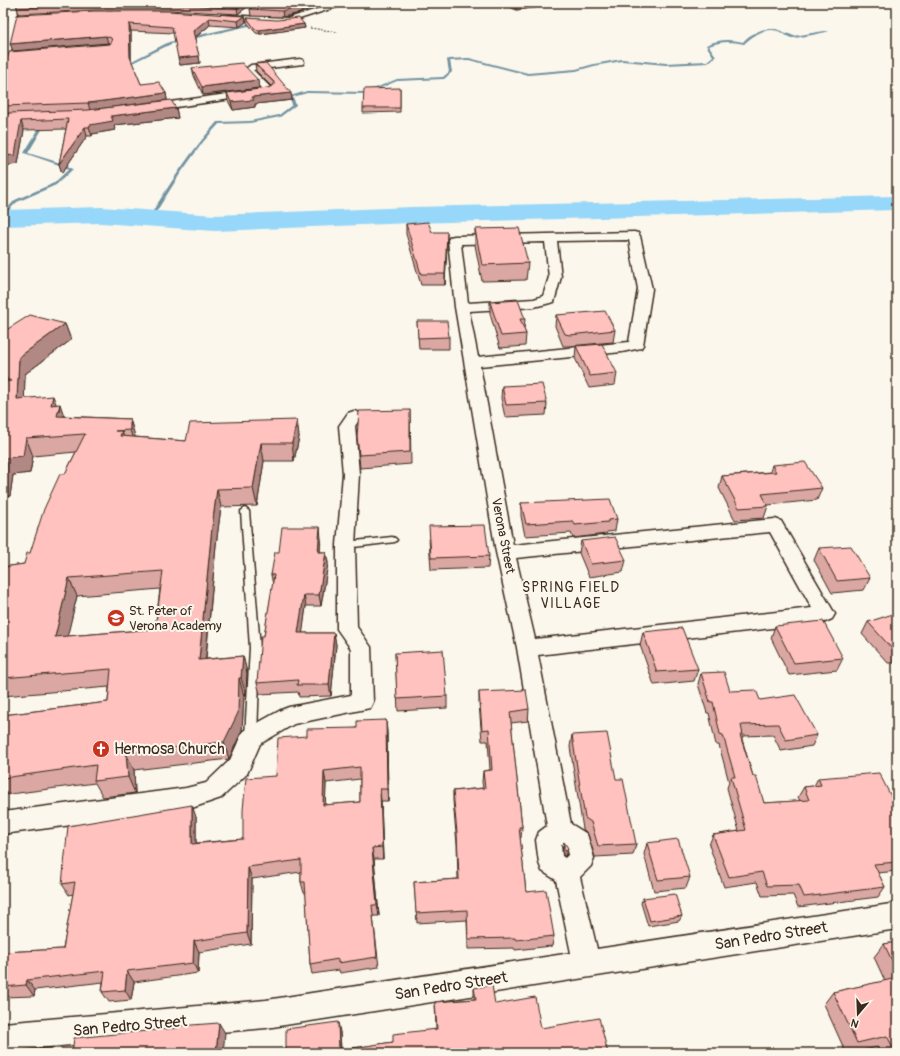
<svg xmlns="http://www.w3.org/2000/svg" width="900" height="1056" font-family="Pangolin,sans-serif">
<rect width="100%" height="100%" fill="#fbf7ec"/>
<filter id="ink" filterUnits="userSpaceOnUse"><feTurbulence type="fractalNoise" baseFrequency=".025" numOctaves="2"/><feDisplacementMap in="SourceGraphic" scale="8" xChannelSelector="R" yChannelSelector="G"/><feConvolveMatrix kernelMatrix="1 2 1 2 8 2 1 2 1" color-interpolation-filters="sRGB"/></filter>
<g filter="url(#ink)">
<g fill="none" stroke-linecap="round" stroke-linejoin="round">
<path fill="#7292a1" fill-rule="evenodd" d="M320,3H323L292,17L281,20L280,19L290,16Z
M256,22L257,24L171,44L126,66L124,65L169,42Z
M765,29H776L794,36L824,31H829C823,33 798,38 792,38C787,37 783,33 778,31C764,27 753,36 744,44C731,41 721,41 709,46L716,56L708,63L666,65L622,61L594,66L576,71L528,75L469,60L450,61L452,72L444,79L397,81L366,94L307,93L293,97L296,105L280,117L250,123L219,124L203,142L180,174L151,220L148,219C169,185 190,152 217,122L250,121L279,115L292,105L290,96L307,91L366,92L397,79L443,77L449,72L447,60L448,59L469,58L528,73L576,69L594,64L622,59L666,63L707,61L713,56L706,45C719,39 730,39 743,42C749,35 757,31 765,29Z
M43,122L46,123L28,153L64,164L73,169L56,185L17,202L3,216V213L15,200L54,183L69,169L62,166L24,153Z"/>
<path fill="#97d7f9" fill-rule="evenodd" d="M897,196V210L412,223L215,231L101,223L3,226V210L101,207L215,215L412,207Z"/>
<defs>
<path id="service" d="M245,508L249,511L260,648L257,737L255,740L251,742L247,740L245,737L250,648L241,511Z
M392,537L395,538L397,540L395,542L346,548L341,545L346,542Z"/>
<path id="minor" d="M3,3H16L15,5L3,6Z
M336,3H349L290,22L221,19L217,17L221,15L289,18Z
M300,59L303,60L304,62L303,64L253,70L274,91L272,93L149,111L144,108L149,105L262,89L245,72L244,70L251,65Z
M634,232L638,233L640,236L652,289L643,345L641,348L622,352L480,366L513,545L775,519L781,521L835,614L832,619L825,622L538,655L571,824L587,834L594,858L591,866L580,877L597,949L897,903V929L266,1028L3,1051V1023L266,1000L571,953L556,880L542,871L539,863L536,840L539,832L547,826L517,648L496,552L455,307L448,240L450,237L454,236ZM629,240L638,289L629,342L478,357L469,311L534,307L554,302L561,277L557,241ZM545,242L549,277L543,296L534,299L468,303L461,244ZM770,532L812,608L535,639L516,558ZM561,844L567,849L569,854L565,858L562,856Z
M354,411L360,413L362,416L355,426L359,474L355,545L357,627L371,647L373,702L370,708L294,724L260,744L247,774L221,798L186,810L3,834V812L186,788L206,783L230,760L243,731L281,710L289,707L351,695V649L337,629V545L343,474L339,426L348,413Z"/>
<path id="secondary" d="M7,3H17L18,18L8,65L3,68V41L8,18Z"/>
</defs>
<use href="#service" stroke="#3b2a1e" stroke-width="3"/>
<use href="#minor" stroke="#3b2a1e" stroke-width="3"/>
<use href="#secondary" stroke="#3b2a1e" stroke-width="3"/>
<path stroke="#3b2a1e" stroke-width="1" stroke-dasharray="2 1.5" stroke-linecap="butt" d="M310,28L338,32"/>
<use href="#service" fill="#fbf7ec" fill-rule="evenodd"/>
<use href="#minor" fill="#fbf7ec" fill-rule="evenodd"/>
<use href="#secondary" fill="#fbf7ec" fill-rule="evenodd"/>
</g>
<path fill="#dba7a3" stroke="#3b2a1e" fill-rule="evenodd" d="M17,3H252L238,14L169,10H95L19,14L17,8Z
M257,3L300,13L283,17L251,16L250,9Z
M503,3H566V4L516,10Z
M17,15L245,16L246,22L239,27L210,25L195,38L200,63L180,65L174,33L131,31V60L141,84L166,93L167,100L176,108L178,118L114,125L115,130L92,134V136H87L62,173L59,164L66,129L24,130L18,164L3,166V120L9,113L3,114V61L110,43H108L13,51Z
M247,18L304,24L305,28L260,34L256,33L247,23Z
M255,64L292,100L255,104V107L233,110L228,101L227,93L268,88L271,86L256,71Z
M192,68L259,88L203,95L194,76Z
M400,88V112L363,113V108Z
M406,224L432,232L447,242L445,285H421L406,234Z
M475,229L528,263L526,280L482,281L475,245Z
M490,302L525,319L524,330L526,334L525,346L500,348L490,314Z
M556,315L615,330L613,342L569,346H563L555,326Z
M417,321L449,337V349H419Z
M65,324L71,340L25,374L24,398L57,405L64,416L130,419L135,437L186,441L297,420L299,437L294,461H264L257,506L221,507L216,545L206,659L243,656L247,673L246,695L244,696L242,730L229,759L134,770L135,793L103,797L95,783L3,795V715L108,702L109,687L3,696V567L24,564L30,553L65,474L76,452L33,456L30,473L13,475L10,496L3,497V332ZM160,589L155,629L67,636L77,596Z
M576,346L617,373L615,385L589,388L575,358Z
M502,386L547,403L546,415L505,417L501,398Z
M410,410L411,464L360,468L357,436Z
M772,465L822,488L817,500L768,505V506L764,518L735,520L719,488L722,476L770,472Z
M521,503L617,519L615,531L607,532L606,534L573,538L571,533L525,536L521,516Z
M321,538L320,552H326L328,563L321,606H306L302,633H334L336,645L331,696L299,697L298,692L260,694L257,683L264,636L273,585L271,575L279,552Z
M429,539L489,556L488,568L431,570Z
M581,541L626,560L623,572L589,577L579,553Z
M819,548L870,578L864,590L832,593L814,560Z
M897,614V662L893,663H888L862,634L868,622Z
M775,626L843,658L837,670L789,675L771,638Z
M643,632L698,669L694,681L654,685L640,645Z
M395,653L447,696V708L398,711Z
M701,673L730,691L760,700L817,735L812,746L781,751L773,735L743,736L742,739L753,776L764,803L800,801L798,797L804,787L814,786L818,778L897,806V871L878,873L885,887L878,897L798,907L793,895L762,896L757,882L724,887L709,845L713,835L739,831L727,788L729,782L719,745H716L709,713H707L698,684Z
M479,692L529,709L528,721L511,723L522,827L521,838H520L526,892L554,936L552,946L515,950L514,948L468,949L467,920L417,923L414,882L458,879L457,844L453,801V791L483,788L482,782L483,771L490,770L488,741H482L479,703Z
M386,720L387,733L388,801H381L383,859H374L379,916H373L379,967L340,973L339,970L312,974L310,964L306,893H304L301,882V872L252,879L251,944L199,952L198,973L134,982L131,1000L109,1002L102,992L103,982L35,990L34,996L3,997V952L63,949L73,894L69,895L62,884L196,817V843L243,839L276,776L307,736L357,728ZM360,779V802L325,805L326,783Z
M572,735L636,844L633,855L595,857L588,834L583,829L570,747Z
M564,842L567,854L565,856L563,855V847Z
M647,843L690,877L686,888L654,891L644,854Z
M643,898L682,916L679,921L648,926L641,903Z
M897,942V1053H879L877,1047L852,1053H846L824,1004L833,992L885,981L874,957L884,944Z
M474,988L495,1004L541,1028L608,1053H286L340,1032L341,1050L393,1042L436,1029L435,1002L474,999Z"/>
<path fill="#b28885" stroke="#3b2a1e" d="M4,3L6,7V18L3,34V18Z
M243,3H252L238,14L237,8Z
M305,3H313L300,13L283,17L282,11Z
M516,3H566V4L516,10Z
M245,16L246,22L239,27L238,21Z
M209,18L210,25L194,38L193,31Z
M129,24L131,31V64L130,57Z
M304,24L305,28L260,34L259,30Z
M106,36L108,43L13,51L10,44Z
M199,56L200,63L180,65L178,58Z
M258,80L259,88L203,95L202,87Z
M166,93L167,100L90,110L88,103Z
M291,93L292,100L255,104V107L233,110L231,102L252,97Z
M176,108L178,118L114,125L115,130L92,134V136L89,127L90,125L111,116Z
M21,121L24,130L18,164L3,166V156Z
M85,127L87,136L62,173L59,164Z
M447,232V242L445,285V274Z
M65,324L71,340L25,374L24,416L17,399L19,357Z
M53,396L59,411L60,404L66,422L64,433L51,405Z
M130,419L135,436V447L130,430Z
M297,420L299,437L294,461L292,443Z
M122,431L127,449L120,436Z
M26,438L33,456L30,473L13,475L10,496L3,497V474L6,458Z
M261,443L264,461L257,506L253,488Z
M217,489L221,507L216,545L204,677L199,660L212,527Z
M320,527L321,538L319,563L318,552Z
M326,552L328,563L321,606L319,595Z
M69,578L77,596L63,655L55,637Z
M304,595L306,606L301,645L298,633Z
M334,633L336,645L331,696L329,685Z
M243,656L247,673L246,695L241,678Z
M897,656V662L893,663Z
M239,678L244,696L242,730L229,759L224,742Z
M386,720L387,733L388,801L387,789Z
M126,753L134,770L135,793L128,777Z
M324,771L326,783L325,817L323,805Z
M380,789L381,801L383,859L382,847Z
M192,805L196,817V856L192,844Z
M372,848L374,859L379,916L377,905Z
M568,848L567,854L565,856L566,850Z
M248,867L252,879L251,944L247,933Z
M194,941L199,952L198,973L193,963Z
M127,971L134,982L131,1000L125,990Z
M27,980L35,990L34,996L26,985Z
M338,1022L340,1032L341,1053L339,1050Z
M219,1023L225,1033L223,1053H216Z"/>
<path fill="#ffc2be" stroke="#3b2a1e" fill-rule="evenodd" d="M3,3H4L5,11L3,18Z
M17,3H243L237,8L168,4H93L17,8Z
M257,3H305L299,7L282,11L250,9Z
M94,11H168L245,16L238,21L209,18L193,31L199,56L178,58L172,27L129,24L130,57L141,84L159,82L166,93L88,103L3,106V61L7,59L9,52L110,44L112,41L111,38L106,36L10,44L17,15Z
M247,18L277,20L299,18L304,24L259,30L255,29Z
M242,63L258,80L202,87L192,68Z
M266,63L291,93L252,97L254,100L231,102L227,93L268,88L274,85V82L255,64Z
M400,88V108H363L364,89Z
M171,100L176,108L111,116L113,121L90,125L89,127H85L59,164L68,119L21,121L15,155L3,156V120L9,113L88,110Z
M428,222L432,232H447L445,274H421L406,224Z
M519,228L528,263L482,265L475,229Z
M518,300L525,319H520L526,334L501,336L490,302Z
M605,311L615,330L570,335L565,334L556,315Z
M30,315L65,324L19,357L17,399L53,396L51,405L60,404L57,416L130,419V430L115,431H122L120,436L186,441L190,423L297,420L292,443H261L253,488L217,489L212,527L199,660L243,656L241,678H239L238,713L224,742L126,753L128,777L94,781L96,765L3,778V715L108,702L111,669L3,678V633L7,619H3V567L24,564L27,553H30L44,509L60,474H65L85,434L26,438L23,456L6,458L3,474V382L11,381L3,377V332ZM163,571L155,629L55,637L69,578Z
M417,321H447L449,337L418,338Z
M602,344L617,373L590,376L576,346Z
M542,384L547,403L506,405L502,386Z
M410,410V452L359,455L357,436L359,411Z
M805,462L822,488L762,494L768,506L739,508L722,476L776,472L772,465Z
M610,499L617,519L608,520V522L575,525L573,521L526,524L521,503Z
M485,525L489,556L431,558L429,526Z
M282,527H320L318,552H326L319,595H304L298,633H334L329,685H297L298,680L257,683L261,636H264L274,575H271L275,552H279Z
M615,537L626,560L591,564L581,541Z
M851,546L870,578L837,581L819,548Z
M896,613L897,614V651H894L868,622Z
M823,621L843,658L794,663L775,626Z
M682,628L698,669L657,672L643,632Z
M443,650L447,696L397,699L395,653Z
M724,672L730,691L756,690L760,700L795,695L817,735L786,740L778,724L741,725L743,735H740L753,776H756L764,803L809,800L804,787L821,785L818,778L879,773L896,806H897V862L874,864L885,887L804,897L799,885L767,886L762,872L729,877L713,835L746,830L731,777H735L723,735L720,734L713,702H710L701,673Z
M526,690L529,709L510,712L522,827H519L526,892L546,890L554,936L516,940L515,938L468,939L467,910L416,913L414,882L459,879L457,833L453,791L485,788L483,771L492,770L489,729L482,730L479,692Z
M386,720L387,789H380L382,847L372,848L377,905H372L377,957L338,963V959L310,964L305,882H301V860L248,867L247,933L194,941L193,963L127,971L125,990L102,992L105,971L27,980L26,985L3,987V952L63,949L75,882L62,884L68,826L192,805V844L243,839V810L246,778L276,776L278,738L307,736V729L357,728V721ZM360,767V802L323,805L324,771Z
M607,733L616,779H623L636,844L598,846L591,822L585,818L572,735Z
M678,839L690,877L658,880L647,843Z
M564,842L568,848L566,850H564Z
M675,894L682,916L650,921L643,898Z
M897,942V971L884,944Z
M897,978V1053H896L887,1036L857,1043L833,992Z
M492,985L495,1004L535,997L541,1028L599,1018L608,1053H286V1029L338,1022L339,1050L393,1042V1034L437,1029L435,1002L476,999L474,988Z
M219,1023L216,1053H72L74,1038L178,1028V1026Z"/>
</g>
<defs>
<symbol id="school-disc" viewBox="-11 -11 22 22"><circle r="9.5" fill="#c8321e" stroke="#fbf7ec"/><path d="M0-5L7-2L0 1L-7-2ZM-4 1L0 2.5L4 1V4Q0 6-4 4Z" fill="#fff"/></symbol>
<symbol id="church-disc" viewBox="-11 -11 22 22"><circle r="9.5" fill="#c8321e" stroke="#fbf7ec"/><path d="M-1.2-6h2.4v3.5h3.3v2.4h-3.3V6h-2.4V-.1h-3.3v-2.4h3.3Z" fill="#fff"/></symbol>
</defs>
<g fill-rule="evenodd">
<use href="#school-disc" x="106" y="608" width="20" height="20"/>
<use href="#church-disc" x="91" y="739" width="20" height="20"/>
</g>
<g text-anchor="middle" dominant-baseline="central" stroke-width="4" stroke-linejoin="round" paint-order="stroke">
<g font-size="13" fill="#3b2a1e" stroke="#fbf7ec">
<text transform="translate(503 536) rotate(79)">Verona Street</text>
</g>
<g font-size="13" fill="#3b2a1e" stroke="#fbf7ec" text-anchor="start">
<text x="129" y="611">St. Peter of<tspan x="129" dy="15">Verona Academy</tspan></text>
</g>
<g font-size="14" letter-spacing="1" fill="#3b2a1e" stroke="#fbf7ec">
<text x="571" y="587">SPRING FIELD<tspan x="571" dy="16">VILLAGE</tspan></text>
</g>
<g font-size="16" fill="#3b2a1e" stroke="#fbf7ec" text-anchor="start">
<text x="114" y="749">Hermosa Church</text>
</g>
<g font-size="16" fill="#3b2a1e" stroke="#fbf7ec">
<text transform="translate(771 936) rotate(-9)">San Pedro Street</text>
<text transform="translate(451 986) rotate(-9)">San Pedro Street</text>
<text transform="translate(130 1026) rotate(-5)">San Pedro Street</text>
</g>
</g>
<rect width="900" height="1056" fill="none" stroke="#fbf7ec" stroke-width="16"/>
<rect x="8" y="8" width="884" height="1040" fill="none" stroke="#3b2a1e" stroke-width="1.5" filter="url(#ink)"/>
<g transform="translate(858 1014) rotate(199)" stroke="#fbf7ec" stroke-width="3" paint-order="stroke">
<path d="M0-3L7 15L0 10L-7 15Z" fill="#3b2a1e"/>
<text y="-6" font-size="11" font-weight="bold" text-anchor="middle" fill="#3b2a1e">N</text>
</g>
</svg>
